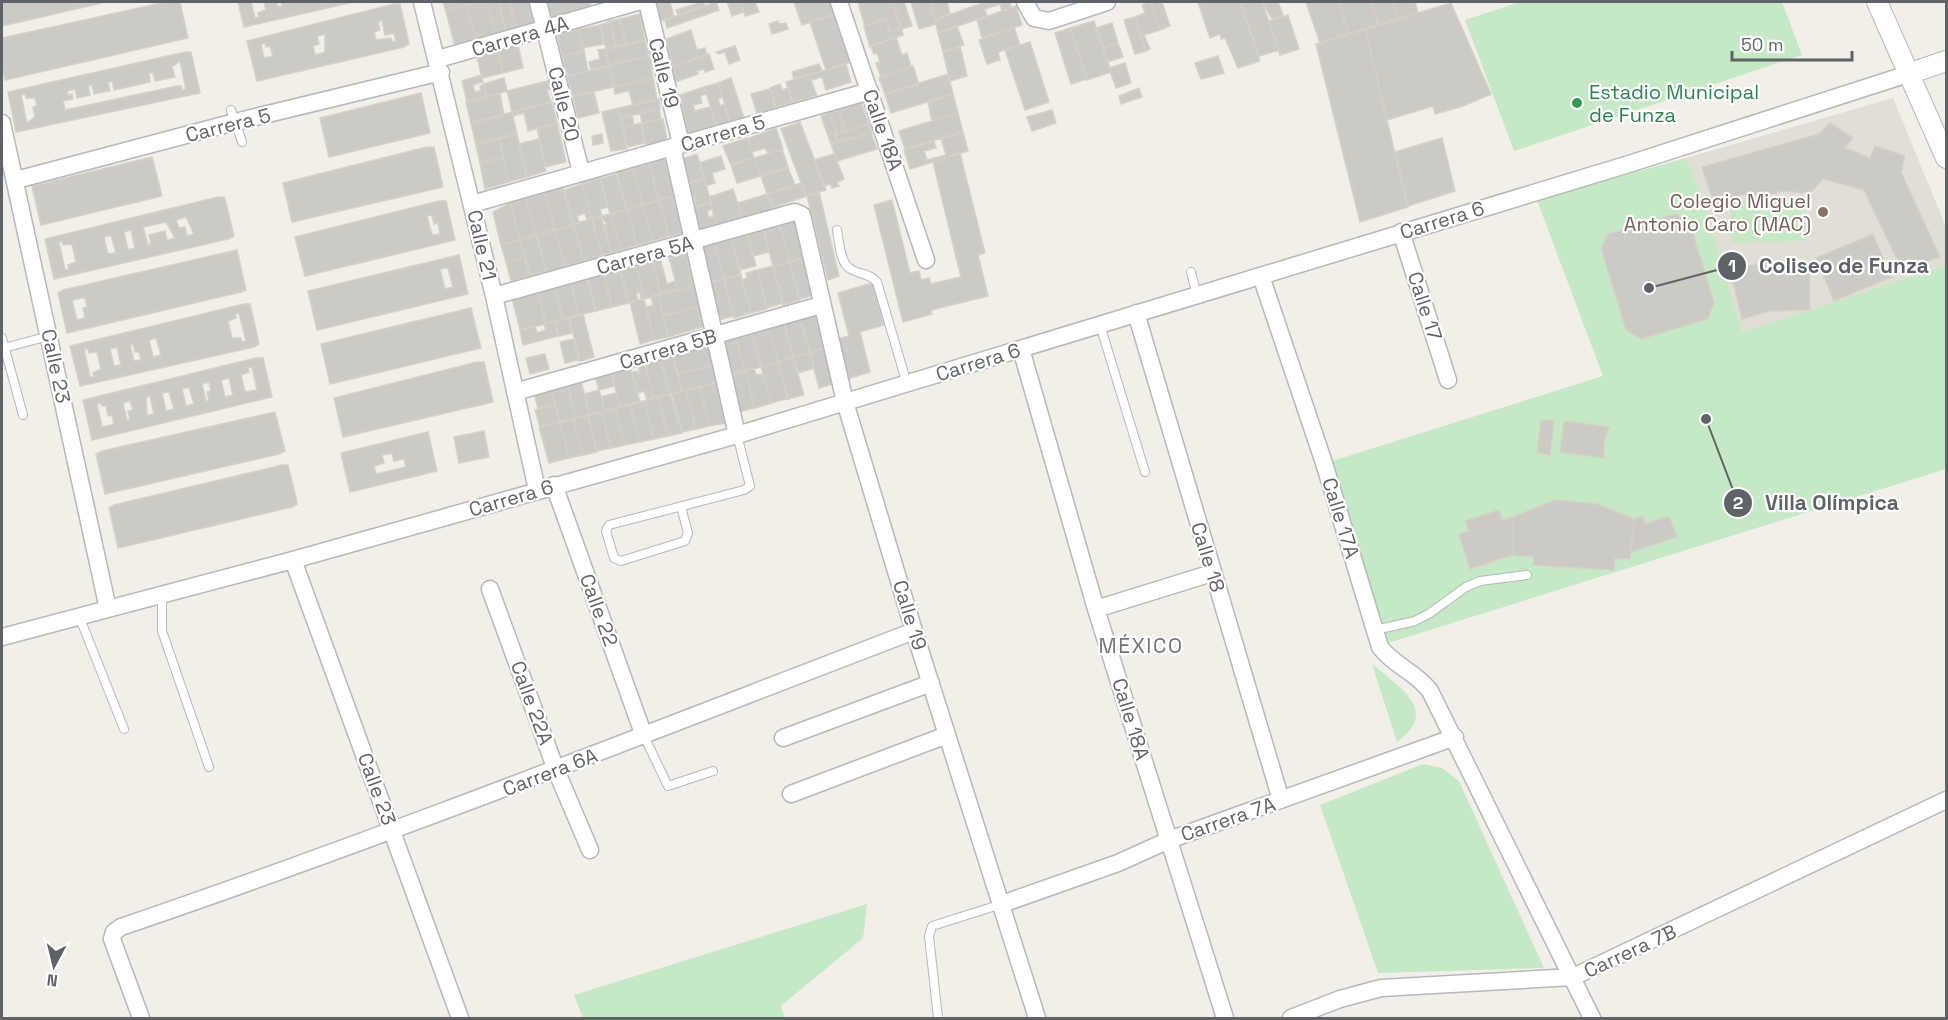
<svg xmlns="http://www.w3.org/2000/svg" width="1948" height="1020" font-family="'Space Grotesk',sans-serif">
<rect width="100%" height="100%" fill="#f1efe8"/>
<path fill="#e1ded6" d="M1893,98L1946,227V265L1742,333L1702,196L1686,158Z"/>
<path fill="#c5e8c5" d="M1520,2H1782L1802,55L1514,151L1465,20Z
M1686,158L1702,196L1742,332L1946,265V469L1388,643L1329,462L1603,376L1537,200Z
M1806,197L1807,240L1732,243L1730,200Z
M1372,664C1398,686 1441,711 1397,742Z
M1423,764L1442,768L1459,781L1544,968L1378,973L1320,805Z
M867,904L863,938L781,1006L785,1018H583L574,995Z"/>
<path fill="#cccac5" stroke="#d6d1c6" stroke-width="1.5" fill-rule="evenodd" d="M2,2H106L2,26Z
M166,2H180L188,38L5,80L2,66V38Z
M238,2H251L255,18L259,17L258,13L266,10L264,2H277L278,7L282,6L281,2H354L244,27Z
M443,2H478L446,11Z
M478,2H487L496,35L476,41L466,5Z
M487,2H498L506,32L496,35Z
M498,2H509L517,30L507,33Z
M509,2H531L537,25L517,30Z
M546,2H590L592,10L551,22Z
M656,2H670L674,17L660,21Z
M703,2L705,6L678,15L676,10Z
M716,2L719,10L667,28L665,20Z
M727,2H740L743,12L732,16Z
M740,2H755L759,12L745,16Z
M794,2H831L835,14L802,25Z
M858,2H892L901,27L889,31L886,19L865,26Z
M892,2H904L912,26L901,29Z
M911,2H930L936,24L919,29Z
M930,2H947L950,14L935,20Z
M985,2H1010L1011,8L1002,11L1000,4L985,9L987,16L938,33L935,20Z
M1151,2L1160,30L1144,35L1150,49L1146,51L1135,17L1145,13L1142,5Z
M1151,2H1162L1170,26L1160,30Z
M1198,2H1240L1260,61L1238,68L1225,38L1221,39L1220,34L1210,38Z
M1240,2H1262L1279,50L1259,56Z
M1262,2H1278L1283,15L1272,19Z
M1306,2H1338L1349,34L1320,43Z
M1338,2H1371L1379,25L1349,34Z
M1371,2H1393L1399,19L1379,25Z
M1393,2H1415L1418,13L1399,19Z
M1451,3L1491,94L1463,106L1435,114L1433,106L1387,120L1365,29Z
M394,4H400L406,30L409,44L404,47L257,81L247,41ZM382,20L385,35L394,33L396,41L392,42L391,38L376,40L374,32L380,30L378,22ZM325,34V52L315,55L313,46L319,44L317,36ZM265,43L266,47L270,46L273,56L264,58L261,44Z
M466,5L476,41L455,47L446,11Z
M1016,6L1022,25L982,38L977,20Z
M640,14L645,40L626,45L620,19Z
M834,15L850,62L826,70L810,22Z
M1288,15L1299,49L1280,55L1269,21Z
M1135,17L1146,51L1135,54L1124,20Z
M620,19L626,45L616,47L610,21Z
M886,19L889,31L901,27L903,35L870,47L864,26Z
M610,21L616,47L606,49L600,25Z
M778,21L779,24L786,23L788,29L772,34L769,24Z
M1094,21L1111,72L1087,80L1070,28Z
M1112,23L1118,43L1103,48L1096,28Z
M600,25L604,44L583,48L579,29Z
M957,26L964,45L943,52L938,33Z
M1014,27L1020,45L998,52L1000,60L987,64L979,40Z
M1070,28L1087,79L1071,84L1055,33Z
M579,29L584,51L562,56L557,35Z
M1365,29L1408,207L1360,222L1316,44Z
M691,30L697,50L705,48L707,55L673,67L666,39Z
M896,37L902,55L907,53L911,67L881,77L876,63L880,62L877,53L874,54L871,46Z
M645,40L649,56L609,65L606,49Z
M1030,42L1049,102L1025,110L1005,50Z
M1118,43L1123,57L1107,62L1103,48Z
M518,45L523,68L503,73L498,50Z
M735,46L740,60L729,64L725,52L718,54L716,52Z
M960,46L967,76L950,81L943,52Z
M605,49L609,66L591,70L589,62L600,59L598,50Z
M498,51L503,73L482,78L477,57Z
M584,51L588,71L567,76L562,56Z
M185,52H191L200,93L16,132L8,92ZM180,61L186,89L182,90L181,86H177L65,110L63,101L73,99L72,94L68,95L67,91L75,89L77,98L90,95L88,86L92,85L94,94L110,91L108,82L112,81L114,90L150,82L149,73H153L155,81L175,77L172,67ZM25,94L26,98H35L37,106L33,107L35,117L27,123L21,95Z
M709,54L714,69L705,72L704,69L697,71L698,74L675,82L672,67Z
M650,56L653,78L614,87L609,65Z
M1218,56L1224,73L1201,79L1195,63Z
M1125,63L1131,83L1116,88L1109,68Z
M819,64L822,71L794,79L792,72Z
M846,64L851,82L826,90L822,77L811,80L809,75Z
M609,66L614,87L573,96L567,76Z
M913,66L919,84L885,94L879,78Z
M948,74L953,94L891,113L885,94Z
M481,75L483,82L473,85L475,92L481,90L480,86L484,85L487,97L467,102L462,81Z
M809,75L817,96L793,102L786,82Z
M504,78L507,91L487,97L483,84Z
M653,78L657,100L633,105L629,91L615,94L614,87Z
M731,78L744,118L730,122L718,83Z
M547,81L551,89L547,90L551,102L512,112L507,91Z
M718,83L722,97L718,99L720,106L725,104L730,122L717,126L704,87Z
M780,84L782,90L788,88L792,103L776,107L770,88Z
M704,87L706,94L700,96L702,103L693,105L695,111L710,107L716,125L688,133L680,95Z
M1139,88L1142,97L1121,104L1119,96Z
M770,89L776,108L757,113L751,94Z
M594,92L599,113L578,118L573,96Z
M421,93L430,133L329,157L320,118Z
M500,93L504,115L471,123L466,102Z
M953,94L958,113L932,121L928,102Z
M659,99L660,109L621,118L619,108Z
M552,102L557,123L528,131L524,113L513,116L512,112Z
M861,102L869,124L845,131L838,110Z
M619,108L627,149L611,151L602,112Z
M659,109L661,119L642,123L640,113Z
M838,110L845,131L837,133L829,113Z
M1052,110L1056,123L1032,131L1027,117Z
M512,112L517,134L476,145L471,123Z
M829,113L837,133V142L831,144L821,116Z
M958,113L963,132L905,149L899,131Z
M632,115L634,125L623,128L621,118Z
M663,119L667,140L646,145L641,123Z
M800,122L826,190L806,196L781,129Z
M557,123L566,162L545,167L537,128Z
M641,123L645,143L627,147L623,128Z
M1830,123L1853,138L1845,148L1870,158L1875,146L1905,156L1901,172L1940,257L1902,270L1864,190L1823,179L1810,193L1782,191L1763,196L1745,194L1714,204L1702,167L1819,134Z
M869,124L872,133L837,142L835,134Z
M776,128L783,149L768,153L765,148L752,152L747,139Z
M963,132L968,151L910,169L904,150L934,141L936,148L924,151L927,160L946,155L941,138Z
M871,133L877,149L837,161L831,144Z
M517,134L527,177L508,182L499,138Z
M602,134L603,143L593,145L592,136Z
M499,138L503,157L480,163L476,145Z
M747,138L754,158L731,165L723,146Z
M1442,138L1455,191L1408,206L1395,152Z
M539,139L546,171L527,177L519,144Z
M427,147H434L443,187L292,222L283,183Z
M782,149L788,167L761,176L754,158Z
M960,153L985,253L978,255L988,296L931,310L932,314L903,322L874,205L892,200L910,273L919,271L921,280L929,278L931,284L961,277L933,162Z
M697,154L704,178L683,185L677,161Z
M834,154L844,179L837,182L839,186L832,188L830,184L824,186L814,160Z
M721,156L725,169L712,173L715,183L706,186L699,163Z
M152,157L162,196L41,225L32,186Z
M503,157L508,182L485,189L480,163Z
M754,158L761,176L737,183L731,165Z
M665,159L675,195L659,200L649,164Z
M649,164L659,200L643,205L633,169Z
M788,168L795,185L767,194L761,176Z
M633,169L643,205L627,209L616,173Z
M617,174L627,209L610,214L600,179Z
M600,178L608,207L600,209L602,216L592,219L582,183Z
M704,178L711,202L696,207L694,197L688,199L685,185Z
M801,183L806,196L772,208L767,194Z
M582,184L592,219L587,220L585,213L577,216L579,223L573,224L564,190Z
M563,188L573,224L555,230L545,193Z
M733,189L743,219L717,227L709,197Z
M819,192L839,276L828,280L807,196Z
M545,193L555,230L536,235L526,199Z
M767,194L773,209L743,219L738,203Z
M675,195L686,232L669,236L659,200Z
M218,197H224L226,203L234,236L228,239L54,279L45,239ZM186,217L194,234L187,236L185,227L179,228L176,220ZM166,222L175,238L167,240L165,231L149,235L151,244L148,245L143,227ZM131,230L135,248L128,250L124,232ZM111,235L116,253L108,254L104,237ZM62,241L63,245L72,244L76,262L68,265L69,269L65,270L59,242Z
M526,199L536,235L520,240L510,203Z
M659,200L669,236L653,241L643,205Z
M439,201H446L455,240L305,276L295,237ZM432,215L434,224L438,223L440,234L432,235L427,216Z
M711,202L713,209L707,211L709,218L714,215L717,227L695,234L689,209Z
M510,203L520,240L501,245L493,212Z
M643,205L653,241L637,245L627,209Z
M627,209L637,245L621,250L610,214Z
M610,214L621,250L611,253L604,225L607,224L601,216Z
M1676,214L1689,220L1714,303L1708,319L1641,339L1626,330L1601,248L1608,234Z
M601,216L611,253L602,255L592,219Z
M592,219L602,255L584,261L573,224Z
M797,219L807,257L790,262L779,223Z
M779,223L790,262L773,266L763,228Z
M573,224L584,261L565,266L555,230Z
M763,229L769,252L753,256L747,233Z
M555,230L565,267L547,272L536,235Z
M747,232L756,266L739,270L731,236Z
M1873,234L1891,277L1834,301L1816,258Z
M536,235L547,271L530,276L520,240Z
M731,237L741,275L724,279L714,242Z
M520,240L525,257L506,262L501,245Z
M714,242L724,279L708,283L698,246Z
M237,250L246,290L241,292L67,333L58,293L63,290ZM81,298H85L87,307L83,308L85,318L77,320L72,300Z
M685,250L694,286L678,290L669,258Z
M459,255L468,294L317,330L308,291ZM448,268L453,287L445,289L440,269Z
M525,257L530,276L511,281L506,262Z
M806,257L815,295L799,299L790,262Z
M652,258L661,294L645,299L635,263Z
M660,258L667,284L675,281L678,290L661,294L652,259Z
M635,262L645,299L641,300L640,292L636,293L638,300L629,303L619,266Z
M790,262L800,300L783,305L773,266Z
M1809,264L1810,310L1770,311L1742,319L1730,270L1752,265Z
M773,266L783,303L767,308L757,270Z
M619,267L629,303L612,307L603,271Z
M757,270L767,309L751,313L742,280L747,278L746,273Z
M603,271L612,307L596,311L586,275Z
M741,275L751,313L734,318L724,279Z
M587,276L596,311L579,315L570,280Z
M570,279L579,315L563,319L554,283Z
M724,279L734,316L718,320L707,283Z
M875,282L884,325L860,332L870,372L847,379L837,339L849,336L838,293Z
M554,285L563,319L546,324L536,287Z
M694,286L700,306L663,316L658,295Z
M536,287L546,324L520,330L511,294Z
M660,293L658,295L668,337L654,340L646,307L653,305L651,297Z
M644,299L654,340L640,344L630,302Z
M244,304H250L256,330L259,344L254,347L80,386L70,346ZM239,313L246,341L242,342L241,338H232L228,321L236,318L235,314ZM156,338L161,355L153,357L149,340ZM133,344L135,352H139L141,360L134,361L130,345ZM117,347L121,365L114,366L110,349ZM84,349H88L89,353L97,352L101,369L93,373L94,377H90Z
M700,306L705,326L668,337L663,316Z
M471,308L481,348L330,384L321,344Z
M818,311L826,348L810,353L799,316Z
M583,314L594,357L580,361L569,318Z
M800,317L810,353L793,357L783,321Z
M569,318L572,333L559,336L555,322Z
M555,322L558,336L523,345L520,330L535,326L537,333L546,330L544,324Z
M784,323L793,357L778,362L768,327Z
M768,327L778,362L761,367L751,332Z
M751,330L761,367L745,371L735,335Z
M735,335L745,371L727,376L717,340Z
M574,339L579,360L565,363L560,342Z
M709,344L715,365L678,374L672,353Z
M826,348L836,383L819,388L810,353Z
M672,353L682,391L670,394L660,356Z
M810,353L814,368L798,373L793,357Z
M545,354L549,369L530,374L526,358Z
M793,357L804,395L788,399L778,362Z
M256,358H263L272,397L92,440L83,400ZM252,367L257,390L245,392L241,375L249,372L248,368ZM229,378L233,395L225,397L221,380ZM209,382L211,391L207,392L209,401H206L202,384ZM189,387L194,404L186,406L182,389ZM169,392L174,409L166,411L162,393ZM150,396L154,414L147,415L146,397ZM130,401L133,410L128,411L130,420H127L123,403ZM101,403L102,406H106L108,416L112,415L114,423L111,425L102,427L97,404Z
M660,358L670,394L654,398L645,365Z
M644,361L654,398L647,400L644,391L638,393L632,373L636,371L640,374L637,363Z
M477,362H484L493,402L343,437L334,398Z
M778,362L788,398L772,403L761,367Z
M715,365L719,382L682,391L678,374Z
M630,366L640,402L620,407L611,372Z
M754,368L756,375L763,374L772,403L755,408L745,371Z
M745,371L755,408L738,412L728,376Z
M611,372L614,386L599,390L595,376Z
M580,378L590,415L576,418L567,385Z
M717,382L727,423L709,426L700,387Z
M567,383L576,418L560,422L550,387Z
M550,387L555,405L538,408L534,394Z
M700,387L709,426L696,429L686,390Z
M599,390L605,411L590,415L585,394Z
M686,390L696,429L682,432L672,394Z
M616,393L620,407L605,411L601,397Z
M670,394L682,433L668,436L658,397Z
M658,397L668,436L654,439L644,401Z
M644,401L654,439L640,442L630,404Z
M630,404L640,442L625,445L615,408Z
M555,405L560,422L540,427L535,410Z
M615,408L625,445L611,448L601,412Z
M275,412L285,451L279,454L105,494L96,454L102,451Z
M601,412L611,448L597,451L588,415Z
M588,415L597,452L583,455L573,419Z
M573,419L583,455L569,458L560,422Z
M1541,420L1554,421L1550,455L1537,453Z
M1564,421L1609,427L1604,442V458L1560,452Z
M560,422L569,458L549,463L539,427Z
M484,431L489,457L459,463L454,437Z
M428,432L437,471L350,492L341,453ZM392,453L394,461L404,459L406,467L376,474L374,466L384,463L382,455Z
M282,465H288L296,498L297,504L292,507L118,548L109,508L114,505Z
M1556,500L1597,504L1634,519L1630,559L1615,558L1614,570L1533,565L1534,557L1513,555V517Z
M1499,510L1502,520L1513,517V555L1470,569L1459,534L1469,531L1465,521Z
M1643,516L1645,524L1669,516L1677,537L1631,552L1634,519Z"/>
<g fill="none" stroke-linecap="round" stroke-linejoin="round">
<defs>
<path id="service" d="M231,110L242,142
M837,230C839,241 840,260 848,267C856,275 869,272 877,282L907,384
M1191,272L1197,296
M1100,325L1145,472
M2,338L23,415
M4,348L49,336
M681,507L688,533L685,541L621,561L614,558L606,531L609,525L744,490L750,486L737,435
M162,595V631L209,767
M79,616L124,729
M1375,630L1415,621L1430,613L1466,587L1480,581L1527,575
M644,736L668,786L713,771
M938,1018L929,936L932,926L1002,904"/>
<path id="minor" d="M422,2L494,296L537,490
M538,2L581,172
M647,2L681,144
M839,2L926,260
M1025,2L1034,18L1049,21L1107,2
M438,59L637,2
M2,123L108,609
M672,147L737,435
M16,180L235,122L441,72
M472,204L870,91
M1401,232L1448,380
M1261,276L1324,463L1380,647C1393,665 1416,672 1430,691L1592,1018
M494,296L795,212L802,215L845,402L914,631L1037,1018
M1136,313L1281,800
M1021,349L1096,609L1225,1018
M515,392L821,305
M554,485L644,736
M293,560L460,1018
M490,589L556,770L590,850
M1096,609L1212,573
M2,637L293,560L737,435L1629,164L1908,74
M783,738L931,683
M791,794L947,735
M1002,904L1118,863L1169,840L1455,737
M141,1018L112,939L114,932L121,927C388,836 650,732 914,631
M1291,1018L1340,999L1381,988L1573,977L1946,800"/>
<path id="tertiary" d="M1877,2L1946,158
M1908,74L1946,61"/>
</defs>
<use href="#service" stroke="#b5b8bc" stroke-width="10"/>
<use href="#minor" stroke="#b5b8bc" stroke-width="19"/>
<use href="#tertiary" stroke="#b5b8bc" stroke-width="22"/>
<use href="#service" stroke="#fff" stroke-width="8"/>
<use href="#minor" stroke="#fff" stroke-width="16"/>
<use href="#tertiary" stroke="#fff" stroke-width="20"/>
</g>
<circle fill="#2e9e5b" stroke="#fff" stroke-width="2" cx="1577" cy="103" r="6"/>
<circle fill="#8d6e63" stroke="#fff" stroke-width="2" cx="1823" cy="212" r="6"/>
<g text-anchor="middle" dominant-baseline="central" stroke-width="4.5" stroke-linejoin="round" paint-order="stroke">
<g font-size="20" fill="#5f6368" stroke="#fff">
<text transform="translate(520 36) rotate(-16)">Carrera 4A</text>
<text transform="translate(664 73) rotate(76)">Calle 19</text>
<text transform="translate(564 104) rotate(76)">Calle 20</text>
<text transform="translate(228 125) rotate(-14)">Carrera 5</text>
<text transform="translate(883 130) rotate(71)">Calle 18A</text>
<text transform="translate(723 133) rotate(-16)">Carrera 5</text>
<text transform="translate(1442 220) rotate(-17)">Carrera 6</text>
<text transform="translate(482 245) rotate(77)">Calle 21</text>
<text transform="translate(645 255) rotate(-15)">Carrera 5A</text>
<text transform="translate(1425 306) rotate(72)">Calle 17</text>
<text transform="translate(668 349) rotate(-16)">Carrera 5B</text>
<text transform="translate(978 362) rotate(-17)">Carrera 6</text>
<text transform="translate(56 366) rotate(78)">Calle 23</text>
<text transform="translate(511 498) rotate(-16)">Carrera 6</text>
<text transform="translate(1341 518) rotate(73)">Calle 17A</text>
<text transform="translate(1208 557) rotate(73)">Calle 18</text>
<text transform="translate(599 610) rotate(70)">Calle 22</text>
<text transform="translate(910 615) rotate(73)">Calle 19</text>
<text transform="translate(532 703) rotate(70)">Calle 22A</text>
<text transform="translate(1131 719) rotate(73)">Calle 18A</text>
<text transform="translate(550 772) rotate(-21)">Carrera 6A</text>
<text transform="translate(377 789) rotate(70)">Calle 23</text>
<text transform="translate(1228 819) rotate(-19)">Carrera 7A</text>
<text transform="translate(1630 951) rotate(-25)">Carrera 7B</text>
</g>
<g font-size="20" fill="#27864d" stroke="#fff" text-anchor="start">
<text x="1589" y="92">Estadio Municipal<tspan x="1589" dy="23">de Funza</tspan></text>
</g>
<g font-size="20" fill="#785e54" stroke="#fff" text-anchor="end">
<text x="1811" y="201">Colegio Miguel<tspan x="1811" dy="23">Antonio Caro (MAC)</tspan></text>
</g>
<g font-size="21" letter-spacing="1.5" fill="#70757a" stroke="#fff">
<text x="1141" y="645">MÉXICO</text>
</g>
</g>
<path fill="none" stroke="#5f6368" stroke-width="2" d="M1649 288L1732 266M1706 419L1738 503"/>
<g fill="#5f6368" stroke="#fff" stroke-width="2">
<circle cx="1649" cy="288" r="6"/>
<circle cx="1706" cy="419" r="6"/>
<circle cx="1732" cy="266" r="15"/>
<circle cx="1738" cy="503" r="15"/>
</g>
<g font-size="18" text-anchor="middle" font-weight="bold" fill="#fff">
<text x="1732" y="272">1</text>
<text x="1738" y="509">2</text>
</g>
<g font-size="21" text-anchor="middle" font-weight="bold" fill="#5f6368" stroke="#fff" stroke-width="4.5" stroke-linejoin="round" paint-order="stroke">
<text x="1844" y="273">Coliseo de Funza</text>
<text x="1832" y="510">Villa Olímpica</text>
</g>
<rect width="1948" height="1020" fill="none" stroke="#5f6368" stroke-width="6"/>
<g transform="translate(54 966) rotate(187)" stroke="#ffffff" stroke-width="4.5" paint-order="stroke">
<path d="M0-4.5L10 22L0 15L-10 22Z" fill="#5f6368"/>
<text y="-9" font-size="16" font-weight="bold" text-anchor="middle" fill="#5f6368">N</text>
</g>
<path d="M1732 51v9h120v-9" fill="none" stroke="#5f6368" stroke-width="3"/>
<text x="1741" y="51" font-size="18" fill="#5f6368" stroke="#ffffff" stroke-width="4.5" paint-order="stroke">50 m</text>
</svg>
